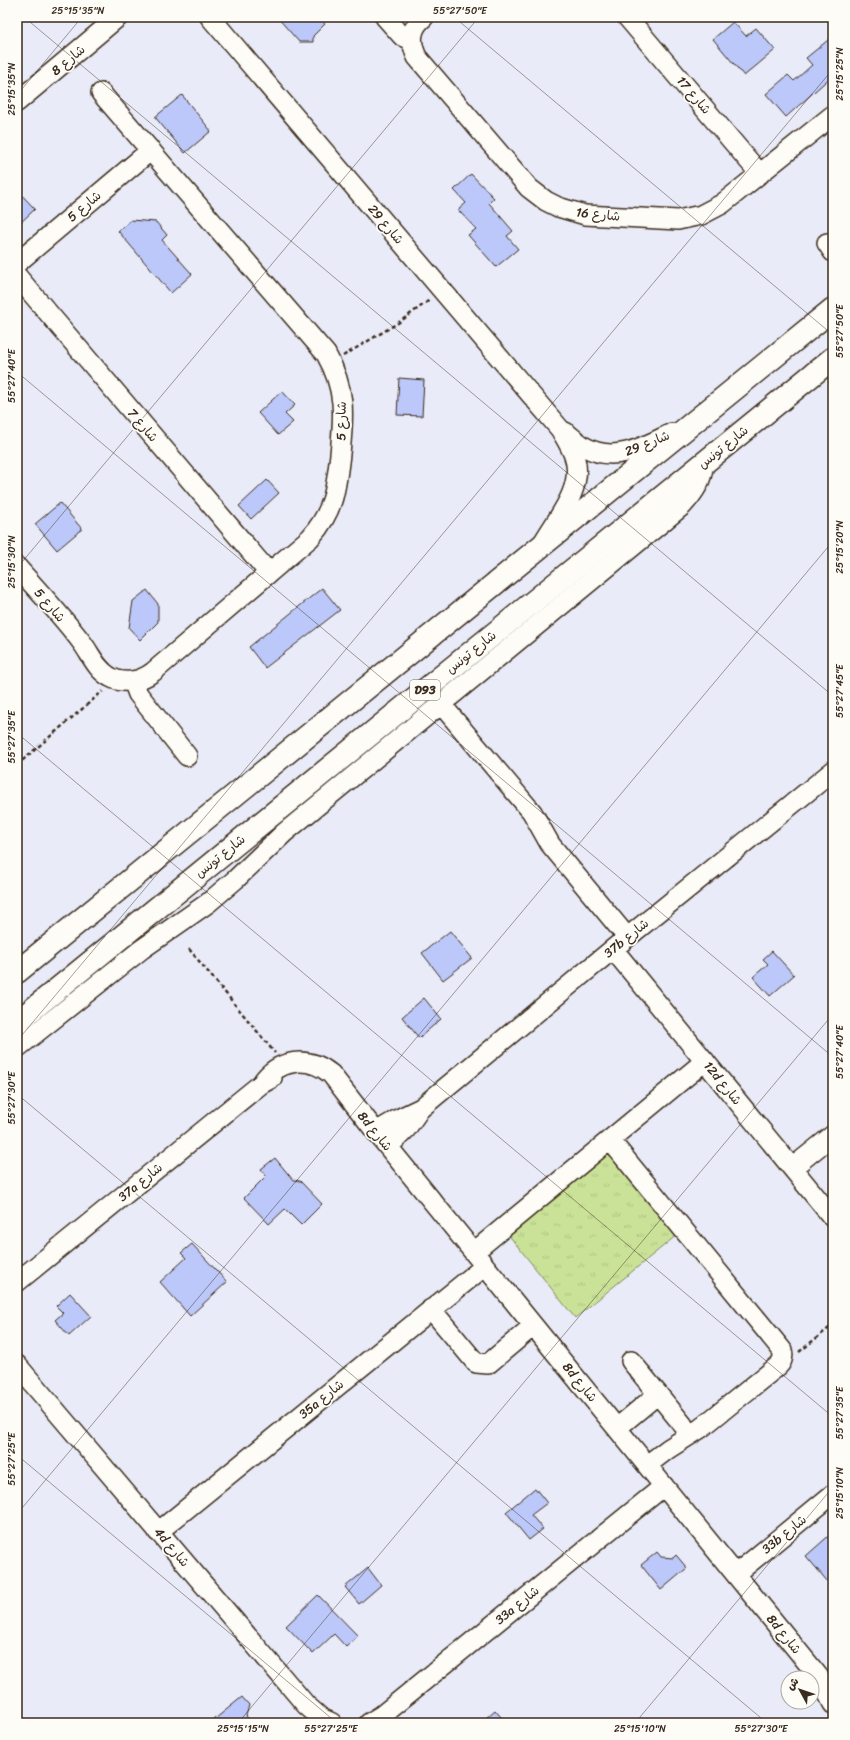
<svg xmlns="http://www.w3.org/2000/svg" width="850" height="1740" font-family="Sriracha,'Playpen Sans Arabic',sans-serif">
<defs>
<pattern id="grass-tufts" width="24" height="20" patternUnits="userSpaceOnUse"><rect width="24" height="20" fill="#cae298"/><path d="M3 7l-1-3M5 7V3M7 7l1-3M15 17l-1-3M17 17v-4M19 17l1-3" fill="none" stroke="#aec283"/></pattern>
</defs>
<rect width="100%" height="100%" fill="#e9ecf8"/>
<filter id="ink" filterUnits="userSpaceOnUse"><feTurbulence type="fractalNoise" baseFrequency=".025" numOctaves="2"/><feDisplacementMap in="SourceGraphic" scale="8" xChannelSelector="R" yChannelSelector="G"/><feConvolveMatrix kernelMatrix="1 2 1 2 8 2 1 2 1" color-interpolation-filters="sRGB"/></filter>
<g filter="url(#ink)">
<path fill="url(#grass-tufts)" stroke="#82865b" d="M607,1151L677,1235L575,1318L507,1233Z"/>
<path fill="#bbc8f9" stroke="#3b2a1e" d="M277,17H319L325,24L313,36V42H299Z
M733,22L746,36L756,28L775,50L744,76L713,39Z
M833,36V75L786,117L766,94L788,75L794,81L812,65L806,58Z
M182,95L211,131L185,153L155,117Z
M471,174L494,198L489,203L513,231L507,236L518,249L496,267L468,235L476,229L458,210L466,203L454,190Z
M17,190L35,209L17,226Z
M131,220L156,222L167,235L162,240L192,274L171,293L118,231Z
M399,378L424,380L422,416L397,415Z
M282,391L295,405L285,414L293,422L278,435L258,413Z
M267,480L279,493L251,519L239,506Z
M60,503L82,529L57,550L35,524Z
M322,588L340,610L265,668L249,647Z
M147,590L158,604V622L140,640L129,628L133,601Z
M450,931L472,958L443,980L422,953Z
M772,951L794,975L770,996L753,977L768,964L763,959Z
M424,998L441,1019L419,1038L402,1017Z
M275,1158L293,1180L300,1181L322,1204L301,1225L285,1209L269,1224L244,1198L266,1176L261,1169Z
M192,1244L227,1282L190,1316L160,1282L186,1258L181,1253Z
M70,1293L91,1316L69,1336L55,1320L63,1313L56,1306Z
M535,1488L547,1503L531,1515L543,1529L529,1540L506,1512Z
M833,1532V1588L806,1556Z
M657,1552L661,1557L673,1558L676,1555L687,1568L661,1590L641,1565Z
M368,1568L381,1585L359,1604L345,1587Z
M318,1595L358,1636L346,1647L334,1634L313,1654L286,1626Z
M242,1697L249,1705L246,1716L253,1723H210Z
M495,1710L506,1723H492L487,1717Z"/>
<g fill="none" stroke-linecap="round" stroke-linejoin="round">
<defs>
<path id="minor" d="M210,17L560,429C566,439 572,448 575,459C583,489 558,517 544,541
M385,17L402,36L412,40
M424,17C410,28 410,42 417,57L529,188L546,201L558,207L585,215L678,220L701,215L722,204L833,115
M627,17L760,174
M17,102L118,17
M827,243L833,252
M17,263L151,150
M17,276L269,573
M565,432C572,437 578,443 585,447C615,464 645,446 672,433
M17,567C39,592 63,617 83,644C91,655 97,670 110,677C124,685 141,681 153,672L310,538C334,511 336,489 340,454C344,415 346,389 326,354L101,93
M133,681L138,694L187,756
M441,704L532,812L550,844L627,937
M613,949L833,1218
M17,1048L142,949L208,903L236,879L284,833L682,506C695,492 702,481 704,462
M261,1084C278,1059 308,1055 331,1074L376,1132L819,1677L833,1704
M376,1132L398,1119L421,1108L613,949L833,771
M610,1140L782,1350C784,1357 783,1361 778,1366L701,1428L668,1449L647,1465
M388,1147L406,1129L420,1109
M792,1168L833,1135
M474,1252L705,1061
M17,1282L261,1084L272,1078
M431,1309L476,1363L488,1364L533,1326
M631,1361L683,1425
M17,1365L306,1705L321,1718L332,1723
M617,1428L658,1394
M158,1532L485,1266
M736,1574L833,1494
M369,1723L382,1715L664,1486"/>
<path id="major" d="M17,972L833,309
M17,1022L833,358"/>
</defs>
<use href="#minor" stroke="#3b2a1e" stroke-width="22"/>
<use href="#major" stroke="#3b2a1e" stroke-width="25"/>
<path stroke="#3b2a1e" stroke-width="2.5" stroke-dasharray="4 3" stroke-linecap="butt" d="M343,356L398,323L431,299
M17,765L103,691
M189,949L275,1053
M799,1352L833,1325"/>
<use href="#minor" stroke="#fdfcf7" stroke-width="19"/>
<use href="#major" stroke="#fdfcf7" stroke-width="22"/>
</g>
</g>
<path fill="none" stroke="#3b2a1e" stroke-width="1" stroke-opacity="0.45" d="M24,17L833,696M454,17L833,335M17,95L82,17M17,372L833,1057M17,568L479,17M17,733L833,1417M17,1041L833,69M17,1094L767,1723M17,1455L337,1723M17,1514L833,541M238,1723L833,1014M635,1723L833,1487"/>
<g text-anchor="middle" dominant-baseline="central" stroke-width="3.5" stroke-linejoin="round" paint-order="stroke">
<rect fill="#fdfcf7" stroke="#75695f" stroke-width="1" x="410" y="680" width="30" height="20" rx="3"/>
<g font-size="12" font-weight="bold" fill="#3b2a1e">
<text x="425" y="690">D93</text>
</g>
<g font-size="13" fill="#3b2a1e" stroke="#fdfcf7">
<text transform="translate(68 60) rotate(-40)">شارع 8</text>
<text transform="translate(694 95) rotate(50)">شارع 17</text>
<text transform="translate(84 206) rotate(-40)">شارع 5</text>
<text transform="translate(598 214) rotate(6)">شارع 16</text>
<text transform="translate(386 224) rotate(50)">شارع 29</text>
<text transform="translate(341 421) rotate(-89)">شارع 5</text>
<text transform="translate(143 425) rotate(50)">شارع 7</text>
<text transform="translate(647 443) rotate(-22)">شارع 29</text>
<text transform="translate(723 447) rotate(-39)">شارع تونس</text>
<text transform="translate(50 605) rotate(50)">شارع 5</text>
<text transform="translate(471 652) rotate(-39)">شارع تونس</text>
<text transform="translate(220 856) rotate(-39)">شارع تونس</text>
<text transform="translate(626 938) rotate(-39)">37b شارع</text>
<text transform="translate(723 1083) rotate(51)">12d شارع</text>
<text transform="translate(375 1131) rotate(51)">8d شارع</text>
<text transform="translate(140 1182) rotate(-39)">37a شارع</text>
<text transform="translate(580 1382) rotate(51)">8d شارع</text>
<text transform="translate(321 1399) rotate(-39)">35a شارع</text>
<text transform="translate(784 1534) rotate(-39)">33b شارع</text>
<text transform="translate(172 1547) rotate(50)">4d شارع</text>
<text transform="translate(517 1605) rotate(-39)">33a شارع</text>
<text transform="translate(784 1634) rotate(51)">8d شارع</text>
</g>
</g>
<rect width="850" height="1740" fill="none" stroke="#fdfcf7" stroke-width="44"/>
<g transform="translate(800 1690) rotate(310)"><circle r="19" fill="#fdfcf7" stroke="#afa8a0"/>
<path d="M0-3L7 15L0 10L-7 15Z" fill="#3b2a1e"/>
<text y="-6" font-size="11" font-weight="bold" text-anchor="middle" fill="#3b2a1e">ش</text>
</g>
<rect x="22" y="22" width="806" height="1696" fill="none" stroke="#3b2a1e" stroke-width="1.5"/>
<g font-size="10" text-anchor="middle" fill="#3b2a1e">
<text x="78" y="14">25°15'35"N</text>
<text x="460" y="14">55°27'50"E</text>
<text transform="translate(839 74) rotate(-90)" y="4">25°15'25"N</text>
<text transform="translate(11 89) rotate(-90)" y="4">25°15'35"N</text>
<text transform="translate(839 331) rotate(-90)" y="4">55°27'50"E</text>
<text transform="translate(11 376) rotate(-90)" y="4">55°27'40"E</text>
<text transform="translate(839 547) rotate(-90)" y="4">25°15'20"N</text>
<text transform="translate(11 562) rotate(-90)" y="4">25°15'30"N</text>
<text transform="translate(839 691) rotate(-90)" y="4">55°27'45"E</text>
<text transform="translate(11 737) rotate(-90)" y="4">55°27'35"E</text>
<text transform="translate(839 1052) rotate(-90)" y="4">55°27'40"E</text>
<text transform="translate(11 1098) rotate(-90)" y="4">55°27'30"E</text>
<text transform="translate(839 1413) rotate(-90)" y="4">55°27'35"E</text>
<text transform="translate(11 1459) rotate(-90)" y="4">55°27'25"E</text>
<text transform="translate(839 1493) rotate(-90)" y="4">25°15'10"N</text>
<text x="243" y="1732">25°15'15"N</text>
<text x="331" y="1732">55°27'25"E</text>
<text x="640" y="1732">25°15'10"N</text>
<text x="761" y="1732">55°27'30"E</text>
</g>
</svg>
